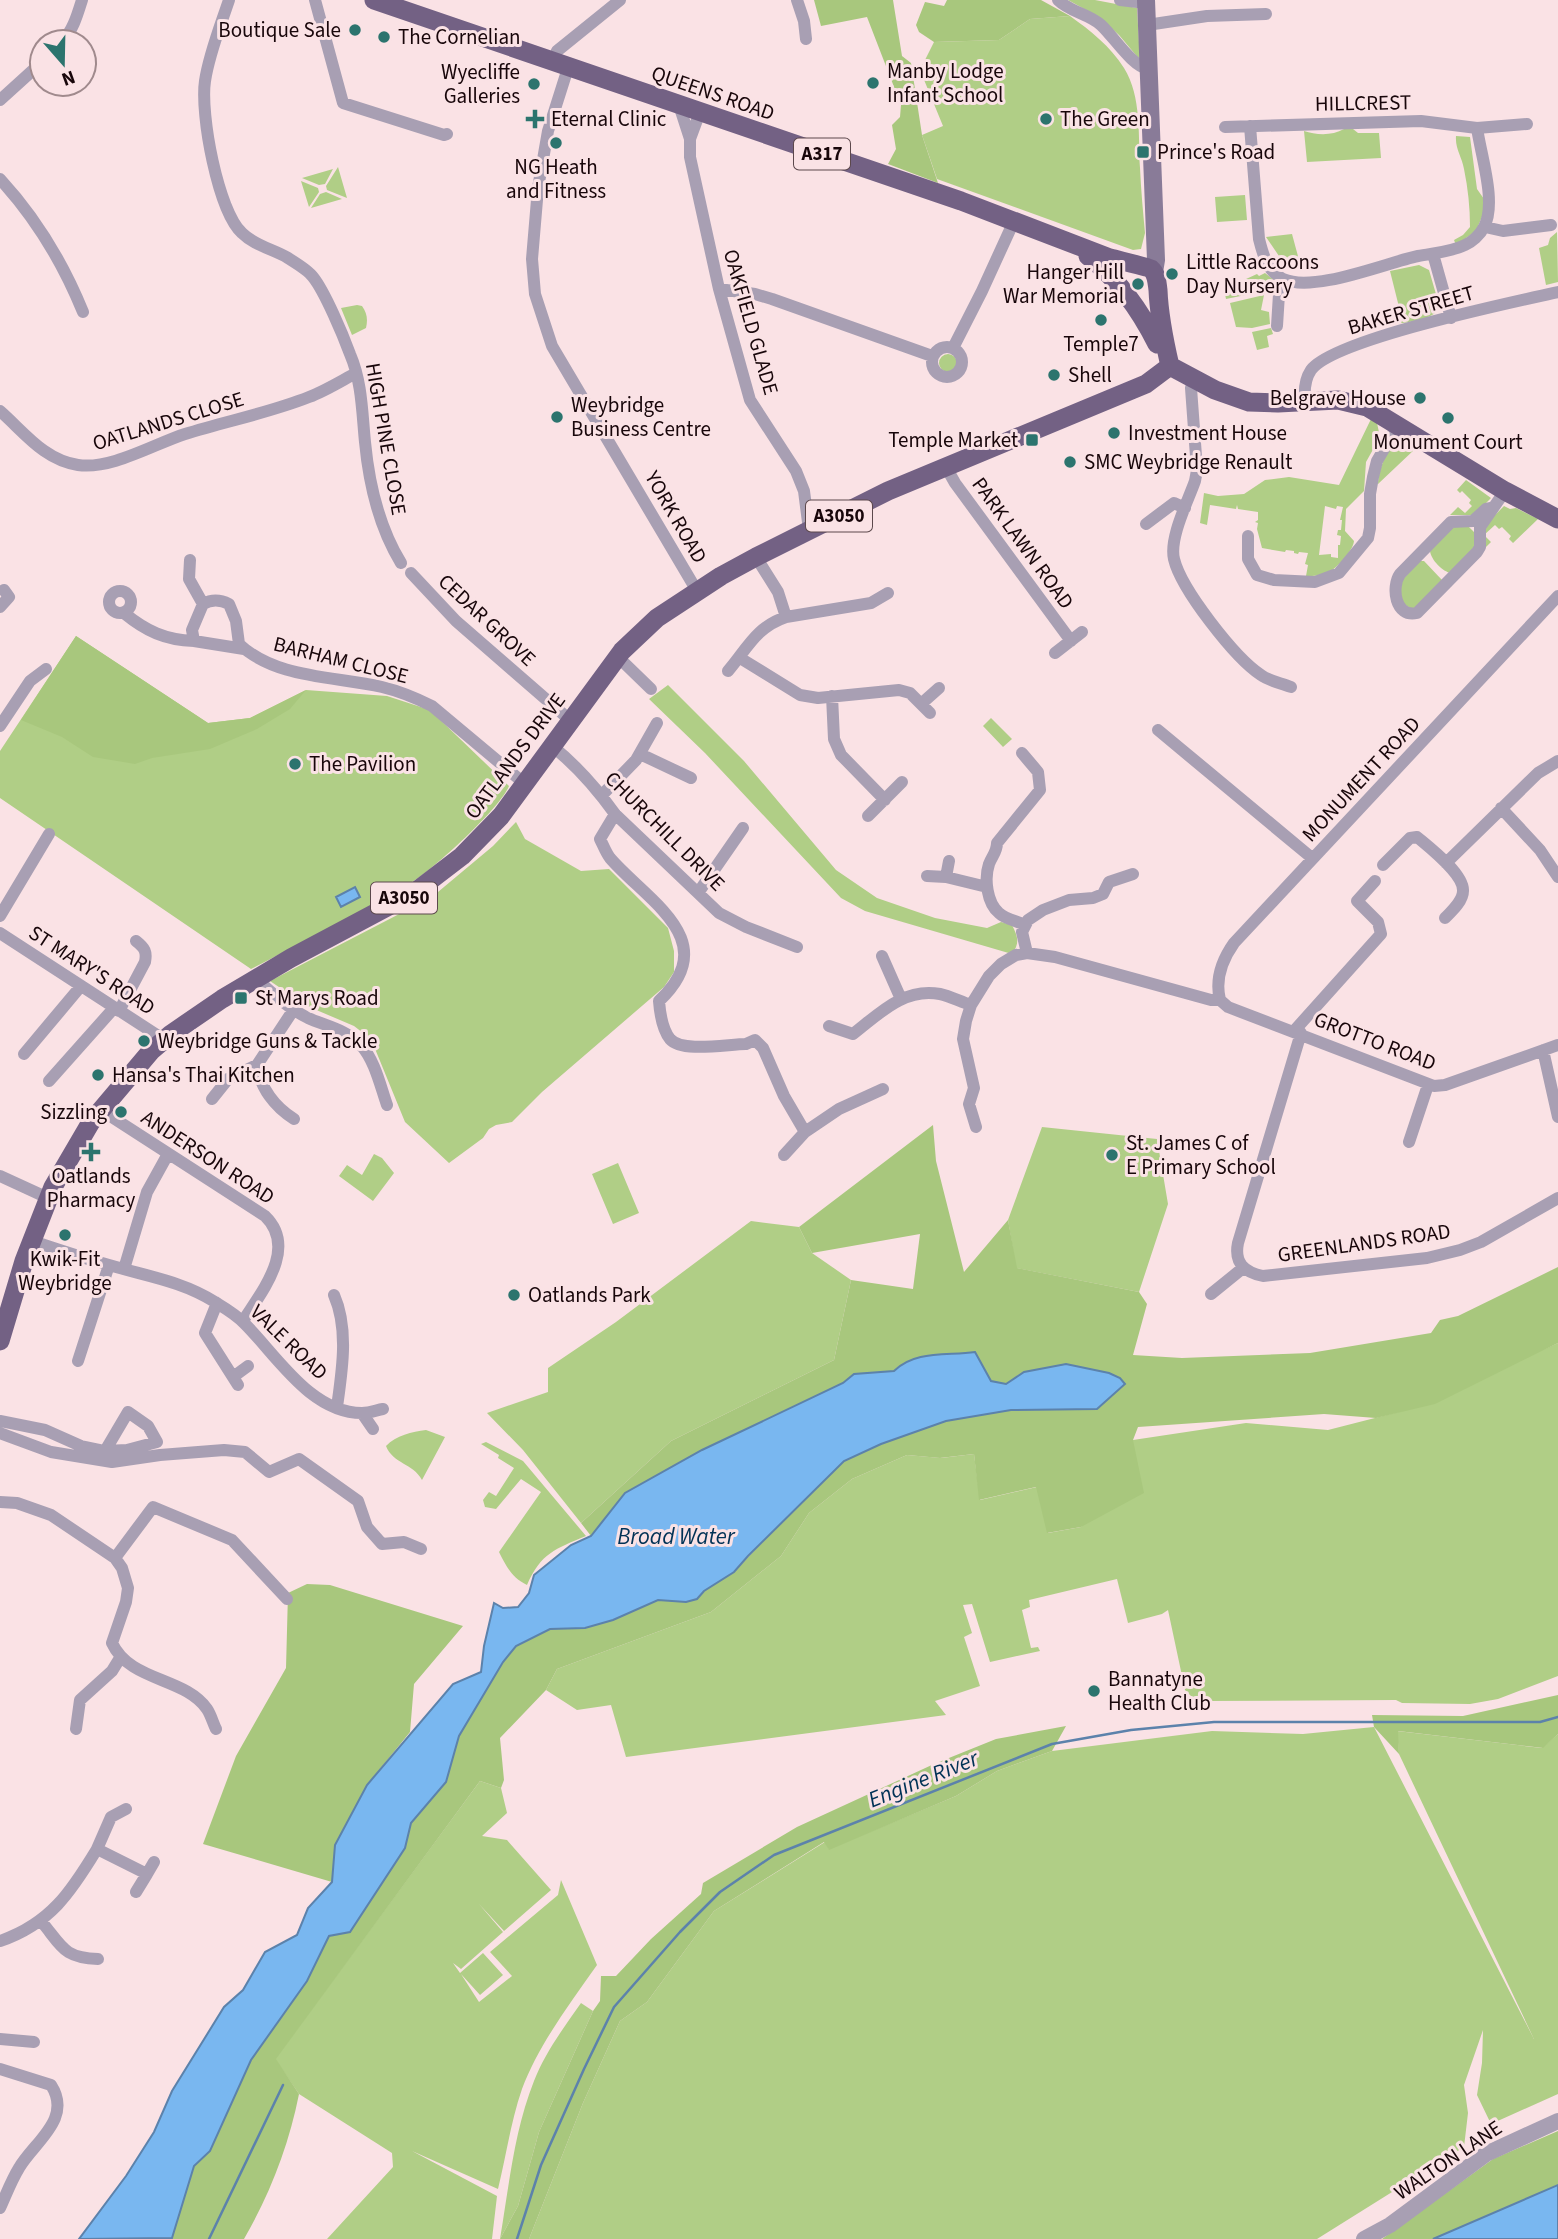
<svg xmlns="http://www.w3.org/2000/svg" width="1558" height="2239" font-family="'Source Sans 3',sans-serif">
<rect width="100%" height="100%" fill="#fae2e5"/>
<path fill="#b0ce86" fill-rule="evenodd" d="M1068,0H1095L1137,8L1140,60L1119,35L1099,17Z
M1070,16C1091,31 1110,46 1124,68C1142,97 1138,136 1140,168C1141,190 1143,212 1145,233L1141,249L1133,250L937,179L922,135L943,126L920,70L934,42L999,40L1030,19Z
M1344,129H1353L1358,133H1379L1381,158L1307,162L1304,131C1316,135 1332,136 1344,129Z
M1456,136L1470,137L1477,189L1484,199V212L1476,231L1456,245L1454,240L1463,235L1470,227C1470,208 1468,188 1464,169C1462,157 1455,149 1456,136Z
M338,167L347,198L327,190L326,186Z
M333,169L325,184L319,185L302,178Z
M301,181L318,188L319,192L309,207Z
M326,192L342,199L311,208L320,194Z
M1245,195L1247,220L1217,222L1215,197Z
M1557,232L1558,282L1546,285L1539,248L1548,245L1550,238Z
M1292,234L1302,271L1281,259L1266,237Z
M1419,265L1429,270L1440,308C1430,321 1409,322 1393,324L1402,319L1390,271Z
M1265,273L1274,280V291L1266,289L1265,291L1226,299L1224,289L1257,274L1259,276Z
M1264,295L1261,310L1269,312L1270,324L1252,328L1236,327L1230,303Z
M357,305L362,306C367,313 368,319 366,328L352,335L341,308Z
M1271,328L1273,334L1267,336L1269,347L1257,350L1252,332Z
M939 363a9 9 0 1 1 18 0a9 9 0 1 1-18 0Z
M1371,419L1377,423L1380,437L1366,462L1364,491L1346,509L1345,531L1354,541C1353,551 1338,567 1329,572C1322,576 1314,576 1306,576L1308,565L1305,564L1308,553L1299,552L1298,554L1294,553V551L1286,550L1285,552L1262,548L1257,529L1258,523L1255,522L1258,520V512L1238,509L1237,505L1236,509L1210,505L1207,525L1200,523L1204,493L1218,496L1244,494L1265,480L1289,477L1339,485ZM1325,506L1336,509L1337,506L1343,507L1340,520H1342L1341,530H1338L1337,535L1341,536L1340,545H1338V558L1331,557V554L1319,555Z
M1401,440L1415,449L1378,484C1379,468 1386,448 1401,440Z
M1466,480L1491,498L1474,515H1450L1458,507L1465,513L1472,506L1469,503L1471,500L1462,491L1460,493L1457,490Z
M1504,506L1510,509L1516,508L1538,519L1513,543L1509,539L1511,536L1502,527L1499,529L1495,525L1484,535L1491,542L1483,550L1484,530L1487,523Z
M1467,525L1474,532L1476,545L1451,573C1443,572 1431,560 1430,551L1453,527Z
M1420,561H1424L1442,580L1415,611L1399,601V583Z
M76,636L208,723L250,718L306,690L387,696L430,710L509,786C500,808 434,869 412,882C404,887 394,886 386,888L378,903L251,969L0,798V751Z
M668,685L744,761L836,870L877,898L935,918L987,928L1001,922L1012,925C1018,937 1020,943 1012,954L865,911L841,898L705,753L649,699Z
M991,718L1012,739L1003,747L983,726Z
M516,822L525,839L581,871L609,869L668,928L674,951V972L664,987L542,1092L512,1122L496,1125L489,1129L483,1138L449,1163L405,1122L371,1039L354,1026L307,1006L270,981L432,897L493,846Z
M1042,1127L1157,1139L1168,1204L1139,1292L1016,1268L1008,1220Z
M374,1154L382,1158L394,1173L373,1201L339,1176L347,1165L362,1175Z
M618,1163L639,1213L613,1224L592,1174Z
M751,1221L799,1227L812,1253L851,1280L834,1360L671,1441L581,1523L523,1450L487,1413L548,1392V1368L616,1322Z
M1558,1343V1676L1498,1699L1470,1704L1402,1703L1396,1700L1204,1701L1192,1697L1185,1690L1168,1610L1162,1614L1128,1623L1117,1579L1029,1600L1030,1607L1022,1610L1031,1648L1038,1647L1040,1651L990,1662L972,1604L963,1605L972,1633L964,1637L980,1686L935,1701L946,1715L626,1757L611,1705L577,1710L546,1690L557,1669L711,1612L781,1556L809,1513L852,1479L907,1455L941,1458L974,1454L980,1500L1037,1487L1048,1533L1081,1527L1133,1440L1246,1423L1328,1430L1410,1409Z
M426,1430L445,1437L422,1480C413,1463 393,1464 386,1446C396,1435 412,1432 426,1430Z
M486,1442L523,1461L586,1536C555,1549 541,1553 527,1585C512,1578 506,1566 499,1552L541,1492L521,1479L496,1509L485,1507L483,1500L489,1492L496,1496L514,1468L498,1458L499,1455L481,1444Z
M1374,1727L1534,2039L1399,1754L1397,1731L1542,1748L1558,1734V2094L1491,2124L1477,2095L1482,2063L1483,2030L1464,2085L1468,2113L1464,2147L1317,2239H529L583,2103L620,2021L647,2002L714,1911L825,1842L829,1849L956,1796L997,1771L1052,1751L1212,1731L1303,1734Z
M480,1781L501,1788L507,1813L482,1836L507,1840L551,1890L504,1931L479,1904L503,1932L461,1969L453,1963L460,1973L483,1953L503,1975L480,1995L461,1974L479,2002L512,1976L490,1952L558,1895L561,1880L597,1965C569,2005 539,2044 522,2089C511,2121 506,2156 498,2189L412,2151L497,2196L492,2239H327L393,2167L392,2153L299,2094L275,2059Z
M581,2003L593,2011L539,2132L518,2206L500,2239C509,2186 514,2131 534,2081C545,2053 564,2027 581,2003Z"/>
<path fill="#a8c77d" d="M814,0H893L902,56L911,63L922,135L938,183L888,164L896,149L892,125L900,117L901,105L867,17L821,26Z
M947,0H1041L1070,16L1030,19L999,40L934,42L919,32L916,25L925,2L944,6Z
M76,636L208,723L250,718L306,690L290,709L257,729L210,749L152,758L135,764L93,757L62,737L21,720Z
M933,1125L936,1161L964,1272L1008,1220L1017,1268L1139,1292L1147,1304L1133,1355L1182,1358L1310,1353L1431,1333L1440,1320L1458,1316L1558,1267V1343L1435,1404L1376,1418L1324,1414L1138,1427L1133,1440L1144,1493L1081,1527L1047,1533L1036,1487L979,1500L974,1454L940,1458L907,1455L852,1479L809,1513L781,1556L711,1612L557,1669L546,1690L500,1738L504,1780L501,1788L480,1781L276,2059L299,2094C289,2145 270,2194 244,2239H171L194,2166L210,2151L251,2060L307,1981L329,1936L405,1848L411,1823L446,1782L459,1736L503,1662L516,1646L550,1629L585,1628L613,1620L658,1600L686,1602L734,1572L809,1493L844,1461L881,1444L946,1421L1011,1410L1097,1409L1109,1373C1068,1365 1042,1360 1006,1384L991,1381L975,1352C947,1356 915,1350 894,1371L854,1374L843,1383L702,1450L625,1493L591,1536L581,1523L671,1441L834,1360L851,1280L913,1289L920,1234L812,1253L799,1227Z
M307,1584L330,1585L463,1626L414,1684L410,1732L367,1785L335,1845L332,1882L203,1844L236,1756L286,1668L288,1593Z
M1558,1695V1734L1543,1748L1398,1731L1399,1754L1374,1727L1372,1715L1463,1716Z
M1066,1726L1052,1751L997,1771L956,1796L829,1850L824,1842L714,1911L647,2002L620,2021L583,2103L529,2239H500L518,2206L539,2132L593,2011L600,2001L601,1976H616L651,1939L701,1894L703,1883L797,1827L934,1764L996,1739Z
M1558,2131V2185L1433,2239H1382L1493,2159Z"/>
<path fill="#79b7f0" stroke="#5c82ab" stroke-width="2" d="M355,887L360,897L341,907L336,897Z
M975,1352L991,1381L1006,1384L1024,1372L1066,1364L1109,1373L1120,1378L1125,1384L1097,1409L1011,1410L946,1421L881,1444L844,1461L748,1556L734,1572L704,1591L697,1599L686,1602L658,1600L613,1620L585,1628L550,1629L516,1646L503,1662L459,1736L446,1782L411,1823L405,1848L350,1932L329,1936L307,1981L251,2060L210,2151L194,2166L172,2238L79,2239L126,2176L154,2132L172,2091L224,2007L243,1990L265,1952L297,1935L308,1908L332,1882L335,1845L367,1785L453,1684L481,1672L484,1646L494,1603L503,1608L518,1607L529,1593L534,1575L571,1545L591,1536L625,1493L702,1450L843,1383L854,1374L894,1371C915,1350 947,1356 975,1352Z
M1558,2185V2239H1433Z"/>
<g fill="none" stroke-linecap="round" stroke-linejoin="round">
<path stroke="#5c82ab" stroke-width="2.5" d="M209,2239L283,2085
M517,2239L541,2165L584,2069L614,2007L680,1932L720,1892L774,1855L1052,1744L1131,1730L1214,1722H1540L1558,1717"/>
<path stroke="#a89fb3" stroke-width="12" d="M229,0C220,27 209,54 205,81C200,114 218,211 242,233C255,246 273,249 288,258C296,263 308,270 313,277C325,292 343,335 350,354C362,382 362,412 365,442C369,484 379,527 401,563
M315,0L343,103L444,135L447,134
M797,0L804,21L806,39
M1058,0C1070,12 1089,14 1101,25C1114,37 1132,66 1148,69
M1120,0L1146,3
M1147,25L1207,16L1266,14
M62,42C73,30 77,16 82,0
M552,62L557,51L620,0
M568,68L548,131L538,188L532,259L535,294L552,346L697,591
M0,100L42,62
M679,105L690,139
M700,112L690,139V157L719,289L750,400L796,471L804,491L809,530
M1225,127L1421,121L1477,128C1481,156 1497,203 1484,227C1480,235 1472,242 1465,245C1451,252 1433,253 1418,256C1385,263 1314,293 1283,279C1267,271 1263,255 1259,239L1250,126
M1477,128L1527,124
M0,179C36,218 63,263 83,312
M1485,227L1503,231L1551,225
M1433,254L1451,318
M719,289L755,294L772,299L932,356
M1277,326L1279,294L1285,280
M932 362a15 15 0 1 1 30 0a15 15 0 1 1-30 0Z
M953,348L982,291L1014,221
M1194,379L1191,388L1197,470L1195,481C1188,501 1169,538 1174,559C1181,589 1235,658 1261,675C1269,681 1281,683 1291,687
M1305,401C1304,390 1305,379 1311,370C1334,339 1514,302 1558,292
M0,411C24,432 44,460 78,465C111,470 154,444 185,434C226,421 269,413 309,397C325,391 341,381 356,373
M946,467L955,483L1071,641
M1491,508L1486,509L1473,521L1451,522L1400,574C1391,587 1395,618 1417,613L1477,552L1480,547V527L1505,491
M1146,524L1174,503L1185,508
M1248,536V559L1257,575L1274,580L1315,582L1339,573L1368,538L1370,528V494L1373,477L1377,461L1398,425
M756,557L778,592L786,617
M190,560L189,579L203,604C212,599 221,600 229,604L236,621L239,644C276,679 335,676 382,687C399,691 416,698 432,706L525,784
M411,573L456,621L571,721
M109 602a11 11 0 1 1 22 0a11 11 0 1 1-22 0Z
M203,604L192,630L194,641L244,649
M0,607L9,597L4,590
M124,613C146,631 165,640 194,641
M1055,653L1082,632
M618,657L651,689
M740,658L800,695L818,698L899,690L910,693L930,713
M728,671C747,649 756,627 786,617L871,603L888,593
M832,696L834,739L841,755L885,800
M921,704L939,688
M0,726L30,681L46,669
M1158,730L1312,858
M552,746C576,765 597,789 615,814L719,913L746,927L797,947
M1022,753L1038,772L1040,790L997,843C997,852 992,856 989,864C984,879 987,903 999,913C1005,919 1017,921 1025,925
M640,754L691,778
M602,795L636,760L657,723
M1501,808L1540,850L1558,877
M615,814L600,839C603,845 606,853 610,858C647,901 724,940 659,1001C660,1014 662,1029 670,1039C682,1053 728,1044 746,1044L755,1040L763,1048L784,1096L805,1132L784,1155
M868,816L902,782
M949,861L946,877L987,887
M1446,863L1538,773L1558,761
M1383,865L1410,838L1417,837C1430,848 1464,874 1463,891C1463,901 1452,911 1445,918
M927,876L946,877
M698,893L743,828
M0,916L49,834
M0,933L163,1039
M1027,953L1022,932L1028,920L1043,910L1069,900L1093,898L1103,894L1109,882L1133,874
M882,956L901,999
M256,978C271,993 288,1008 308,1018C326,1026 347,1030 361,1045C375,1061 380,1085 387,1105
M1220,1000C1215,980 1222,960 1234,943L1558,596
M1220,1000L1228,1007L1434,1086L1445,1085L1558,1045
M119,1011L145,962C147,952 145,948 136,941
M829,1026L853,1034C879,1014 904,987 940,994C950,996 961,1002 971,1005
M1294,1031L1381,934L1378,922L1357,901L1375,881
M1301,1033L1238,1243C1234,1263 1244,1272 1263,1276L1427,1258L1460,1250L1481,1242L1558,1198
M1543,1050L1558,1117
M24,1054L81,986
M49,1081L114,1008
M212,1099L228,1079L257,1065
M101,1110L265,1216C298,1248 262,1291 243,1321
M294,1119C275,1107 260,1088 257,1065L294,1009
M976,1127L969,1104L974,1088L963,1039L966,1021L971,1005L989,976L1001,964L1016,955L1027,953L1055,957L1211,1000H1220
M805,1132L839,1109L883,1089
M1409,1142L1428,1085
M0,1176L48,1198
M32,1241C57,1249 83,1258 109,1265C146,1276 182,1281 215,1302C225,1308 237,1315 245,1324C277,1356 311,1413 362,1413C369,1413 377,1410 383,1409
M124,1269L147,1192L168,1154
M1211,1294L1243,1268
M334,1295C349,1329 342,1371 337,1407
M217,1303L205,1333L238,1385
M78,1361L109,1265
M233,1377L248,1366
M362,1413L373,1429
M0,1421L45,1430L81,1446L105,1451L127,1450L157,1442L148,1426L128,1412L105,1451
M0,1433L51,1452L112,1462L160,1455L224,1450L245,1452L269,1472L299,1459L358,1501L367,1527L382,1544L404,1542L421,1549
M0,1502L17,1503L51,1515L115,1558L122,1568L128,1588L126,1602L112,1643C130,1682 185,1677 207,1709C211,1715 213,1723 216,1729
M115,1558L153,1507L232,1540L287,1599
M76,1729L80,1700L112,1671L120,1658
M97,1849L111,1817L126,1809
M136,1892L147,1874
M41,1921C62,1946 63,1958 98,1959
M0,1941C50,1924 71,1892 97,1849L147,1874L154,1862
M0,2039L34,2042
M0,2069L51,2085C73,2119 34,2142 19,2168C11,2181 6,2195 0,2208"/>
<path stroke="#a89fb3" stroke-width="16" d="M1364,2239L1390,2225L1486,2154L1558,2121"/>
<path stroke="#897b98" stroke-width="18" d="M1146,0L1156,260L1154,272"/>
<path stroke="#736184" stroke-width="19" d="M374,0L961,201L1110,258C1117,260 1148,267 1151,269C1157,274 1157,283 1158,290C1159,316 1164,340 1170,366
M1088,256C1118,279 1140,310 1157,344
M1170,366L1215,390L1249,402L1278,403L1338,400L1367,407L1505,491L1558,519
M0,1341L24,1261L53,1187L91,1122L151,1051L171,1034L222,999L291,958L415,892L462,856L501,816L622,651L657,618L721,576L756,557L888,491L1146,384L1170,366"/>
</g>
<g fill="#2c746e" stroke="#fae2e5" stroke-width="2.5">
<circle cx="355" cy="30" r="7"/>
<circle cx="384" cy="37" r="7"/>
<circle cx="873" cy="83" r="7"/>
<circle cx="534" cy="84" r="7"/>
<path d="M531.5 108.5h7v7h7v7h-7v7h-7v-7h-7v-7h7z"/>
<circle cx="1046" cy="119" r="7"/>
<circle cx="556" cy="143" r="7"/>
<rect x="1136" y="145" width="14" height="14" rx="3.5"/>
<circle cx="1172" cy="274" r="7"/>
<circle cx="1138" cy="284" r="7"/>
<circle cx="1101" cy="320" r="7"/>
<circle cx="1054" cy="375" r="7"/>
<circle cx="1420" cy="398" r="7"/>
<circle cx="557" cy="417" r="7"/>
<circle cx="1448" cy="418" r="7"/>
<circle cx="1114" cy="433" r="7"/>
<rect x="1025" y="433" width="14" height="14" rx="3.5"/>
<circle cx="1070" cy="462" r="7"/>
<circle cx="295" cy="764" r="7"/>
<rect x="234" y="991" width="14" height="14" rx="3.5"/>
<circle cx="144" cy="1041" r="7"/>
<circle cx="98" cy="1075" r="7"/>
<circle cx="121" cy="1112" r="7"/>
<path d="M87.5 1141.5h7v7h7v7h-7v7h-7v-7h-7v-7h7z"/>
<circle cx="1112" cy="1155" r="7"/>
<circle cx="65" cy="1235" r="7"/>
<circle cx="514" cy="1295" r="7"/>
<circle cx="1094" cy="1691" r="7"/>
</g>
<g text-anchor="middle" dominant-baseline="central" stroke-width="6" stroke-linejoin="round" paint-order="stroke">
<g fill="#fae2e5" stroke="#5c484c" stroke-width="2">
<rect x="794" y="138.5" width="56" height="31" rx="5"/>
<rect x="806" y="500.5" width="66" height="31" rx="5"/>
<rect x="371" y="882.5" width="66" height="31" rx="5"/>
</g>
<g font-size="19" font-weight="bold" fill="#18060a">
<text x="822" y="154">A317</text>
<text x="839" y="516">A3050</text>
<text x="404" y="898">A3050</text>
</g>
<g font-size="21" fill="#18060a" stroke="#fae2e5" text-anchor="start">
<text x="341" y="30" text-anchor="end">Boutique Sale</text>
<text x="398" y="37">The Cornelian</text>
<text x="887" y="71">Manby Lodge<tspan x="887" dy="24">Infant School</tspan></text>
<text x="520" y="72" text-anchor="end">Wyecliffe<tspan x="520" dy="24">Galleries</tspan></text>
<text x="551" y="119">Eternal Clinic</text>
<text x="1060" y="119">The Green</text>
<text x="1157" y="152">Prince's Road</text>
<text x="556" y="167" text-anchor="middle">NG Heath<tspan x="556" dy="24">and Fitness</tspan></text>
<text x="1186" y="262">Little Raccoons<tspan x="1186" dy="24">Day Nursery</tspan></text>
<text x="1124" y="272" text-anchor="end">Hanger Hill<tspan x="1124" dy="24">War Memorial</tspan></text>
<text x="1101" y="344" text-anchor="middle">Temple7</text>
<text x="1068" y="375">Shell</text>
<text x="1406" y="398" text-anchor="end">Belgrave House</text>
<text x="571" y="405">Weybridge<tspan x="571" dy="24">Business Centre</tspan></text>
<text x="1128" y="433">Investment House</text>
<text x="1018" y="440" text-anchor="end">Temple Market</text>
<text x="1448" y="442" text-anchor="middle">Monument Court</text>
<text x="1084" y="462">SMC Weybridge Renault</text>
<text x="309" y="764">The Pavilion</text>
<text x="255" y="998">St Marys Road</text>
<text x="158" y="1041">Weybridge Guns &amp; Tackle</text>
<text x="112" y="1075">Hansa's Thai Kitchen</text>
<text x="107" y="1112" text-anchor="end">Sizzling</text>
<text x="1126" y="1143">St. James C of<tspan x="1126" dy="24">E Primary School</tspan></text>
<text x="91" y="1176" text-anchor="middle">Oatlands<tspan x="91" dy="24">Pharmacy</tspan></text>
<text x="65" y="1259" text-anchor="middle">Kwik-Fit<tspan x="65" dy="24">Weybridge</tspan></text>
<text x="528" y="1295">Oatlands Park</text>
<text x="1108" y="1679">Bannatyne<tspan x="1108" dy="24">Health Club</tspan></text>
</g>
<g font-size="21" fill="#18060a" stroke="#fae2e5">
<text transform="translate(713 93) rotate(19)">QUEENS ROAD</text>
<text transform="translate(1363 103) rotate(-1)">HILLCREST</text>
<text transform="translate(1411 310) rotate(-16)">BAKER STREET</text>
<text transform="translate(751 322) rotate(74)">OAKFIELD GLADE</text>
<text transform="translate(168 421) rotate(-17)">OATLANDS CLOSE</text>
<text transform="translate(386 439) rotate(80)">HIGH PINE CLOSE</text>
<text transform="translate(676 517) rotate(60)">YORK ROAD</text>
<text transform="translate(1023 543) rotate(54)">PARK LAWN ROAD</text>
<text transform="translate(487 620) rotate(43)">CEDAR GROVE</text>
<text transform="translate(341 660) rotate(14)">BARHAM CLOSE</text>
<text transform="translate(515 756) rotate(-53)">OATLANDS DRIVE</text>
<text transform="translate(1361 779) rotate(-47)">MONUMENT ROAD</text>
<text transform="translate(665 831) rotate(45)">CHURCHILL DRIVE</text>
<text transform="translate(92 970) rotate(33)">ST MARY'S ROAD</text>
<text transform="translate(1375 1041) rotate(21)">GROTTO ROAD</text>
<text transform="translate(208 1157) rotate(33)">ANDERSON ROAD</text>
<text transform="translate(1364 1243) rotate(-8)">GREENLANDS ROAD</text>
<text transform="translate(289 1342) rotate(44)">VALE ROAD</text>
<text transform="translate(1448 2160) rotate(-34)">WALTON LANE</text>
</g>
<g font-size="23" font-style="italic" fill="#013256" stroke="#fae2e5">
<text x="676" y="1536">Broad Water</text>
<text transform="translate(923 1779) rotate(-22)">Engine River</text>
</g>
</g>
<g transform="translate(63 63) rotate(160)"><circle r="33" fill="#fae2e5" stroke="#a08a8d" stroke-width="2"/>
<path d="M0-5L12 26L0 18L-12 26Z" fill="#2c746e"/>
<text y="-10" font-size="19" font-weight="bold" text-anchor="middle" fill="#18060a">N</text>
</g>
</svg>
